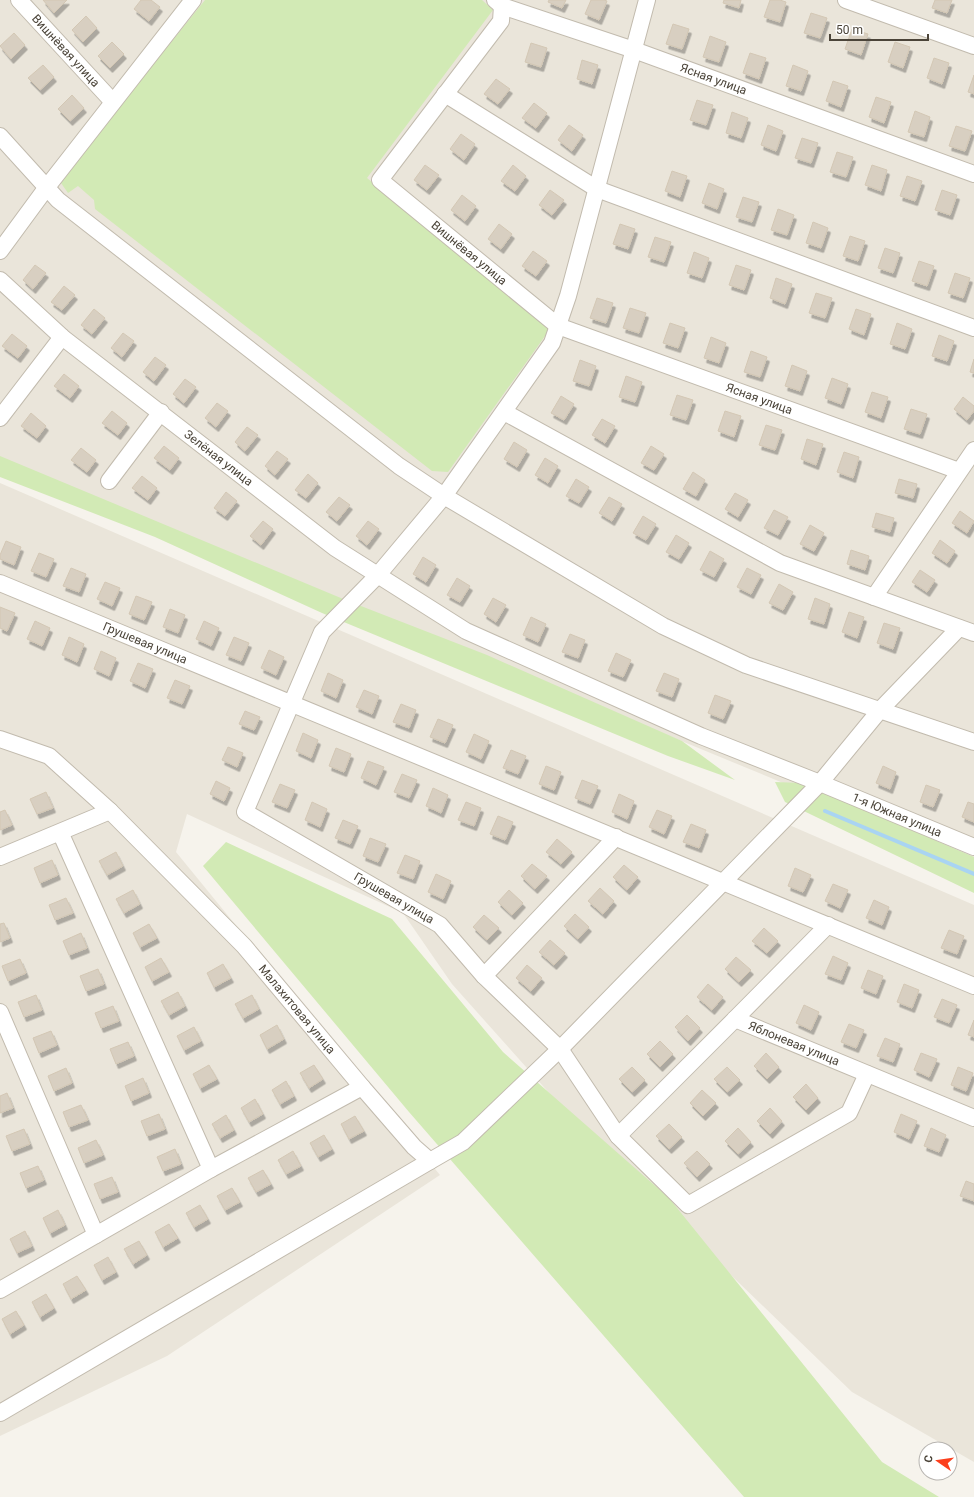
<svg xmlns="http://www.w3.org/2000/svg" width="974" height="1497" font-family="Roboto,sans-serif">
<defs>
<filter id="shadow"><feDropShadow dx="2.5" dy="4.5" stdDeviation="0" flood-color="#0004"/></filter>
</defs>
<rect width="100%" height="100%" fill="#f6f3ec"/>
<path fill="#eae5da" d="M0,0H974V862L0,459Z
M0,483L974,905V1462L852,1392L591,1140L452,984L403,913L187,814L176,852L440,1175L167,1356L0,1436Z"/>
<path fill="#d2eab5" d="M205,0H482L493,10L367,178L550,329L448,472L432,471L95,209L94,200L78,186L68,193L61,183L69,169Z
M0,456L348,601L487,655L682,741L735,780L668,756L322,613L155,537L0,477Z
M775,782L802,783L974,857V893L785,802Z
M226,842L392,919L503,1052L669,1198L882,1462L939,1497H744L409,1112L203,866Z"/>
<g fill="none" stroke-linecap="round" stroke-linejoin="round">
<path stroke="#a9d4f2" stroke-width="4" d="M825,811L974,874"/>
</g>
<path fill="#d8cfc1" stroke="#d3c7b4" filter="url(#shadow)" d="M43,0H67L54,13Z
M141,0H151L160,7L149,21L134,9Z
M549,0H566L562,8L548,2Z
M591,0H604L607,1L599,20L585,14Z
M724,0H741L739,8L723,3Z
M770,0H780L786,2L780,22L764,17Z
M935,0H952L947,13L932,8Z
M811,13L827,18L820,38L804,33Z
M86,16L97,28L83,42L72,30Z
M673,24L689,29L682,49L666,44Z
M852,29L868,34L861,55L845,49Z
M14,33L25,45L11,59L0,46Z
M710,36L726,42L719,62L703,57Z
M112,42L124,54L110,68L98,56Z
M895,42L910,47L903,68L888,62Z
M531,43L547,48L541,67L525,62Z
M750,53L766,58L759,79L743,73Z
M934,58L949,63L942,84L927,78Z
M582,60L598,65L592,84L577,79Z
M43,65L54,77L40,90L28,78Z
M793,65L808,71L801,91L786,86Z
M974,75V94L968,92Z
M496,79L510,89L498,104L484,94Z
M833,81L848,86L841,107L826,101Z
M72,95L84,108L70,121L58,109Z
M876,97L891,102L884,123L869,117Z
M697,100L713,105L706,125L690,120Z
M534,103L547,113L536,128L522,118Z
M915,111L930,117L924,137L908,132Z
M732,112L748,118L741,138L726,133Z
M569,125L583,135L572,151L558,140Z
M768,125L783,131L776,151L761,145Z
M956,126L972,131L965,151L949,146Z
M461,134L475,144L464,160L450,149Z
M802,138L818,143L811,163L795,158Z
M837,152L853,157L846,177L830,172Z
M425,165L439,175L427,190L414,180Z
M513,165L526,176L515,191L501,181Z
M872,165L887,170L881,191L865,185Z
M672,171L687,176L680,197L665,191Z
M907,176L922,181L915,201L900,196Z
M709,183L724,189L717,209L702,203Z
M550,190L564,200L552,215L539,205Z
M942,190L957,195L950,215L935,210Z
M462,195L476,206L465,221L451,210Z
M743,197L759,202L752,222L736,217Z
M778,209L794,215L787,235L771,230Z
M813,222L828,228L821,248L806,243Z
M499,224L512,234L501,249L488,239Z
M620,224L635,229L628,249L613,244Z
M850,236L865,241L858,261L843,256Z
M655,237L671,242L664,262L648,257Z
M885,248L900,253L893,273L878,268Z
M533,251L547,261L536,276L522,266Z
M694,252L709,258L702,278L687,273Z
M919,261L934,266L927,286L912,281Z
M35,265L46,273L33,289L23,280Z
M736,265L751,270L744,290L729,285Z
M955,273L970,278L963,298L948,293Z
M776,278L792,284L785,304L770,298Z
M64,286L75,295L62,310L51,302Z
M816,293L832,298L825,318L809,313Z
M597,298L613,303L606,323L590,318Z
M630,308L646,313L639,333L623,328Z
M94,309L105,318L92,334L81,325Z
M856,309L871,314L864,335L849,329Z
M670,323L685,328L678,348L663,343Z
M897,323L912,329L905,349L890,344Z
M123,333L134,341L122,357L111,348Z
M12,334L27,346L18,358L2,346Z
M939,335L954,341L947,361L932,356Z
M711,337L726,343L719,363L704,358Z
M751,351L767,357L760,377L744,372Z
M155,357L166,365L154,381L143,372Z
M974,359V373L970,372Z
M580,360L596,366L589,386L573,381Z
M792,365L807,371L800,391L785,386Z
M64,374L79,386L70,398L54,386Z
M626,376L642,382L635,402L619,397Z
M832,378L848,384L841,404L825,398Z
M185,379L196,387L184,403L173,394Z
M872,392L888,397L881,418L865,412Z
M677,395L693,400L686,420L670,415Z
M561,396L574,404L564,420L551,413Z
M963,397L974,406V411L967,420L954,409Z
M217,403L228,411L216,427L205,418Z
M911,409L927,414L920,434L904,429Z
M112,411L127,423L118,435L102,423Z
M725,411L741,416L734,437L718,431Z
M31,413L46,426L37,438L21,426Z
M602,419L615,426L605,443L592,435Z
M766,425L782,430L775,450L759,445Z
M247,427L258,435L245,451L235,442Z
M807,439L823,444L816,465L801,459Z
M514,442L527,450L517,467L504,459Z
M164,446L179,458L170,470L154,458Z
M651,446L664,454L654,470L641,463Z
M81,448L96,460L87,472L71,460Z
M277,451L288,459L275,475L265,466Z
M844,452L859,457L853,478L837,472Z
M545,458L558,466L548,483L535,475Z
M693,472L705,480L696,496L683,489Z
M308,474L318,483L306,498L295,490Z
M142,476L157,488L148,500L132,488Z
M576,479L589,487L579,503L566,496Z
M899,479L917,484L913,498L895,493Z
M226,492L237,501L225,516L214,508Z
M735,493L748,500L738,517L725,509Z
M339,497L350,505L337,521L326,512Z
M609,497L622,504L612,521L599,513Z
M774,510L788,517L778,535L764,528Z
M960,511L974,521L967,533L952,523Z
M876,513L894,518L890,532L872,527Z
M643,516L656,524L646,540L633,533Z
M263,521L273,529L261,545L250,536Z
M368,521L379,529L367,545L356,536Z
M810,525L824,533L814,551L800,544Z
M676,535L689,543L679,559L666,552Z
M940,540L955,551L947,563L932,553Z
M6,541L21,547L14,565L0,559V555Z
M851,550L869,556L865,570L847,564Z
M710,551L724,559L714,577L700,570Z
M39,553L54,559L46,577L31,571Z
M423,557L436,565L426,582L413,574Z
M71,568L86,574L79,592L63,586Z
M747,568L761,575L751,594L737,587Z
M920,570L935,580L927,592L912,582Z
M457,578L470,586L460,602L447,595Z
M105,582L120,588L112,606L97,599Z
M779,584L793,592L783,610L769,603Z
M136,596L152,602L144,620L129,614Z
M493,598L506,605L496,622L484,614Z
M815,598L830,604L824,624L808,619Z
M0,607L15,613L7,631L0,628Z
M170,609L185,615L178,633L163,627Z
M849,612L864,617L857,638L842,632Z
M531,617L546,624L538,642L523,635Z
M35,621L50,628L42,646L27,639Z
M204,621L219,628L211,646L196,639Z
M884,623L900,628L893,649L877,643Z
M570,634L585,640L578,658L562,652Z
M69,637L84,644L77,662L62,655Z
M234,637L249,643L241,661L226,655Z
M269,650L284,657L276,675L261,668Z
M101,651L116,658L109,676L94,669Z
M616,653L631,660L623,677L608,671Z
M138,663L153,669L145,688L130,681Z
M328,673L343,680L336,698L321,691Z
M664,673L679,679L672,697L656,691Z
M175,680L190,686L182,704L167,698Z
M364,690L379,696L372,714L356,707Z
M715,695L731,701L723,719L708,713Z
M401,704L416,710L409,728L393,722Z
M245,711L260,717L254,730L239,724Z
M438,719L453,725L445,743L430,737Z
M303,733L318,740L311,758L296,751Z
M474,734L489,741L481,759L466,752Z
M228,747L243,753L237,767L222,760Z
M336,748L351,754L344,772L329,766Z
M511,750L526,756L518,774L503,768Z
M368,761L384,767L376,785L361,778Z
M546,766L561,772L554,790L539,784Z
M883,766L896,772L890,789L876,783Z
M402,774L417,780L409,798L394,792Z
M582,780L598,786L590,804L575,798Z
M216,781L230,788L224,801L210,794Z
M280,784L295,790L287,808L272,802Z
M926,785L940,790L933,807L920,802Z
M433,788L448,795L441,813L426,806Z
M46,792L53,808L37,814L30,799Z
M619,794L634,801L627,819L612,812Z
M312,802L327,809L320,827L305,820Z
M466,802L481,808L474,826L458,820Z
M968,802L974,804V822L962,817Z
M5,810L12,825L0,830V812Z
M657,810L672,816L664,834L649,827Z
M498,816L513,822L505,840L490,834Z
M343,820L358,826L350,844L335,838Z
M691,824L706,830L699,848L683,842Z
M370,838L386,844L378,862L363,856Z
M557,839L572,852L561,864L546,852Z
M116,852L123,866L107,875L99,861Z
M405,855L420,861L413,879L397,873Z
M52,860L58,875L40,883L34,868Z
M532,864L547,876L535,889L521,876Z
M624,865L638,877L627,890L613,877Z
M795,868L811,875L803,892L788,886Z
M436,874L451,881L443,899L428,892Z
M833,884L848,890L840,908L825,901Z
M600,888L614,901L603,914L588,901Z
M133,890L140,904L124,913L116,899Z
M509,890L523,903L512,915L498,902Z
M66,898L73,913L55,920L49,905Z
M874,900L889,907L882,925L866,918Z
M575,914L589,927L578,939L564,926Z
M484,915L499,928L487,940L473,927Z
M4,923L10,938L0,942V924Z
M149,924L157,938L140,947L133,933Z
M764,928L778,941L767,953L752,941Z
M949,930L964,936L957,954L941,948Z
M81,933L87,948L69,955L63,941Z
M550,940L565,953L554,965L539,952Z
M833,956L848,963L841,980L825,974Z
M736,957L751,970L739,982L725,969Z
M161,958L169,972L152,981L145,967Z
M20,959L26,973L8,981L2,966Z
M223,964L231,978L214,987L207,973Z
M527,965L542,978L531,991L516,978Z
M98,969L104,984L86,991L80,976Z
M868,970L883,976L876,994L861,988Z
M708,984L723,997L712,1010L697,997Z
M904,984L919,990L912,1008L897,1002Z
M178,992L185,1006L169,1015L161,1001Z
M36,995L42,1010L24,1017L18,1002Z
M252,995L259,1009L243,1018L235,1004Z
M942,999L957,1005L949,1023L934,1017Z
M804,1005L819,1012L811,1030L796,1023Z
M113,1006L119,1021L101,1028L95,1013Z
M687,1015L700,1028L688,1041L675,1027Z
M974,1020V1037L968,1035Z
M849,1024L864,1030L856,1048L841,1042Z
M277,1025L284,1039L267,1049L260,1035Z
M194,1027L201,1041L184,1050L177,1036Z
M51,1031L57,1045L39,1053L33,1038Z
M885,1038L900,1044L893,1062L877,1056Z
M660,1041L673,1054L660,1067L647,1054Z
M128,1042L134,1056L116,1064L110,1049Z
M766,1053L779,1067L767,1079L754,1066Z
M921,1053L937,1059L929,1077L914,1070Z
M209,1065L217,1079L200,1088L193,1074Z
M314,1065L323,1079L309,1088L300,1073Z
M632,1067L645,1080L632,1092L619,1079Z
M727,1067L740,1080L727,1092L714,1079Z
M958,1067L973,1073L966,1091L951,1085Z
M66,1068L72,1083L54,1091L48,1076Z
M143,1078L149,1093L131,1101L125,1086Z
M286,1081L294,1096L280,1104L272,1090Z
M806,1084L818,1098L806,1110L793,1097Z
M702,1090L716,1103L703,1116L690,1103Z
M7,1093L13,1108L0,1113V1096Z
M255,1099L263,1114L249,1122L241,1108Z
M81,1105L88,1120L69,1127L63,1112Z
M770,1108L782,1121L770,1134L757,1121Z
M159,1114L165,1129L147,1136L141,1121Z
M901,1114L917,1121L909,1139L894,1132Z
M226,1115L234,1130L220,1138L212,1124Z
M355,1116L364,1131L349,1139L341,1124Z
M669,1124L682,1137L669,1149L656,1136Z
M738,1128L751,1142L738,1154L725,1141Z
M931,1128L946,1135L939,1152L924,1146Z
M24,1129L30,1144L12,1151L6,1136Z
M324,1135L332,1149L318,1157L310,1143Z
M96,1140L103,1155L84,1163L78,1148Z
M175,1149L181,1164L163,1171L157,1157Z
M293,1151L301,1166L286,1174L278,1160Z
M697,1151L710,1164L697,1177L684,1163Z
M38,1166L44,1180L26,1188L20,1173Z
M263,1170L271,1184L256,1192L248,1178Z
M112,1177L118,1192L100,1199L94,1184Z
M966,1181L974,1184V1201L960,1196Z
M232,1188L240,1202L225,1210L217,1196Z
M200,1205L208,1219L194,1227L186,1213Z
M58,1210L65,1225L50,1233L43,1218Z
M169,1224L178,1238L163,1247L155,1232Z
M25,1231L32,1246L17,1253L10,1239Z
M139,1241L147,1255L133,1264L124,1249Z
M108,1257L116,1272L102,1280L94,1265Z
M77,1276L86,1290L71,1299L63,1284Z
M46,1294L54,1308L40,1317L32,1302Z
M16,1311L24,1325L10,1334L2,1319Z"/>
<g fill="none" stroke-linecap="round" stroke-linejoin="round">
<defs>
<g id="minor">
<path id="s1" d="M19,0L113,102"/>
<path id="s2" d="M495,0L502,6L634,50L974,174"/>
<path d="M846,0L974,46"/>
<path id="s3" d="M502,6L501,21L380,180L558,326L959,471"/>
<path d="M445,94L597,189L974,328"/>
<path d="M0,136L58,200L399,466L444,496L663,626L746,665L974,742"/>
<path d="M0,251L47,187L193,0"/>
<path id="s4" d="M0,280L62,337L335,548L466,631L701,736L820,783L974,847"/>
<path d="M504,412L780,563L974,633"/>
<path d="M0,418L62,337"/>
<path d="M109,481L161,412"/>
<path id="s5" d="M0,583L974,986"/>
<path d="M874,597L974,450"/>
<path d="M0,739L49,756L110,811"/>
<path d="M616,837L484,976L440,925L245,812L322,632L377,576L444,496L552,343L568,296L647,0"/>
<path id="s6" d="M0,857L110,811L244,946L362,1087L211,1169L60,832"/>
<path id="s7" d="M828,925L735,1019L974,1118"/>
<path d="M484,976L560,1049L618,1136L688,1205L849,1113L867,1074"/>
<path d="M0,1012L96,1235"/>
<path d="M362,1087L414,1147L430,1161"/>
<path d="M618,1136L735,1019"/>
<path d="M0,1290L211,1169"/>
<path d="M0,1413L430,1161L463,1142L560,1049L820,783L880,710L959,628"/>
</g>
</defs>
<use href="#minor" stroke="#c2bbae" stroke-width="18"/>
<use href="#minor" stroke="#fff" stroke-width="16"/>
</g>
<g text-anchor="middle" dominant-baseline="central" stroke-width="3.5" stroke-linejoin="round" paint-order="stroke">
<g font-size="12" fill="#4b4439" stroke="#fff">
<text stroke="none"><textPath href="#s1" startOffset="69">Вишнёвая улица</textPath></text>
<text stroke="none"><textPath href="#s2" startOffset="233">Ясная улица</textPath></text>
<text stroke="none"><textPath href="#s3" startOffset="330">Вишнёвая улица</textPath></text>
<text stroke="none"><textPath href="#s3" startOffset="659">Ясная улица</textPath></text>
<text stroke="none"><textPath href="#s4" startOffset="282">Зелёная улица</textPath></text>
<text stroke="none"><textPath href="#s5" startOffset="157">Грушевая улица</textPath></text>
<text stroke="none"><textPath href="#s4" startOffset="1053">1-я Южная улица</textPath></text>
<text transform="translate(394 898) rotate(30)">Грушевая улица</text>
<text stroke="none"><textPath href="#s6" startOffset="392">Малахитовая улица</textPath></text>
<text stroke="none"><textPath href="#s7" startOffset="196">Яблоневая улица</textPath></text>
</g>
</g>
<g transform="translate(938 1461) rotate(283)"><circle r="19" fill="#ffffff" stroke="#b7b4b0"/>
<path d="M0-3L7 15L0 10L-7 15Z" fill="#fc3f1d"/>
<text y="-6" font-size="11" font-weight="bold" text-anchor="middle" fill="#4b4439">С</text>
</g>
<path d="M830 34v6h98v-6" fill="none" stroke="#4b4439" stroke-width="2"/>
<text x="836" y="34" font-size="12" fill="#4b4439" stroke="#ffffff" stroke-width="3" paint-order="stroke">50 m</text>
</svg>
